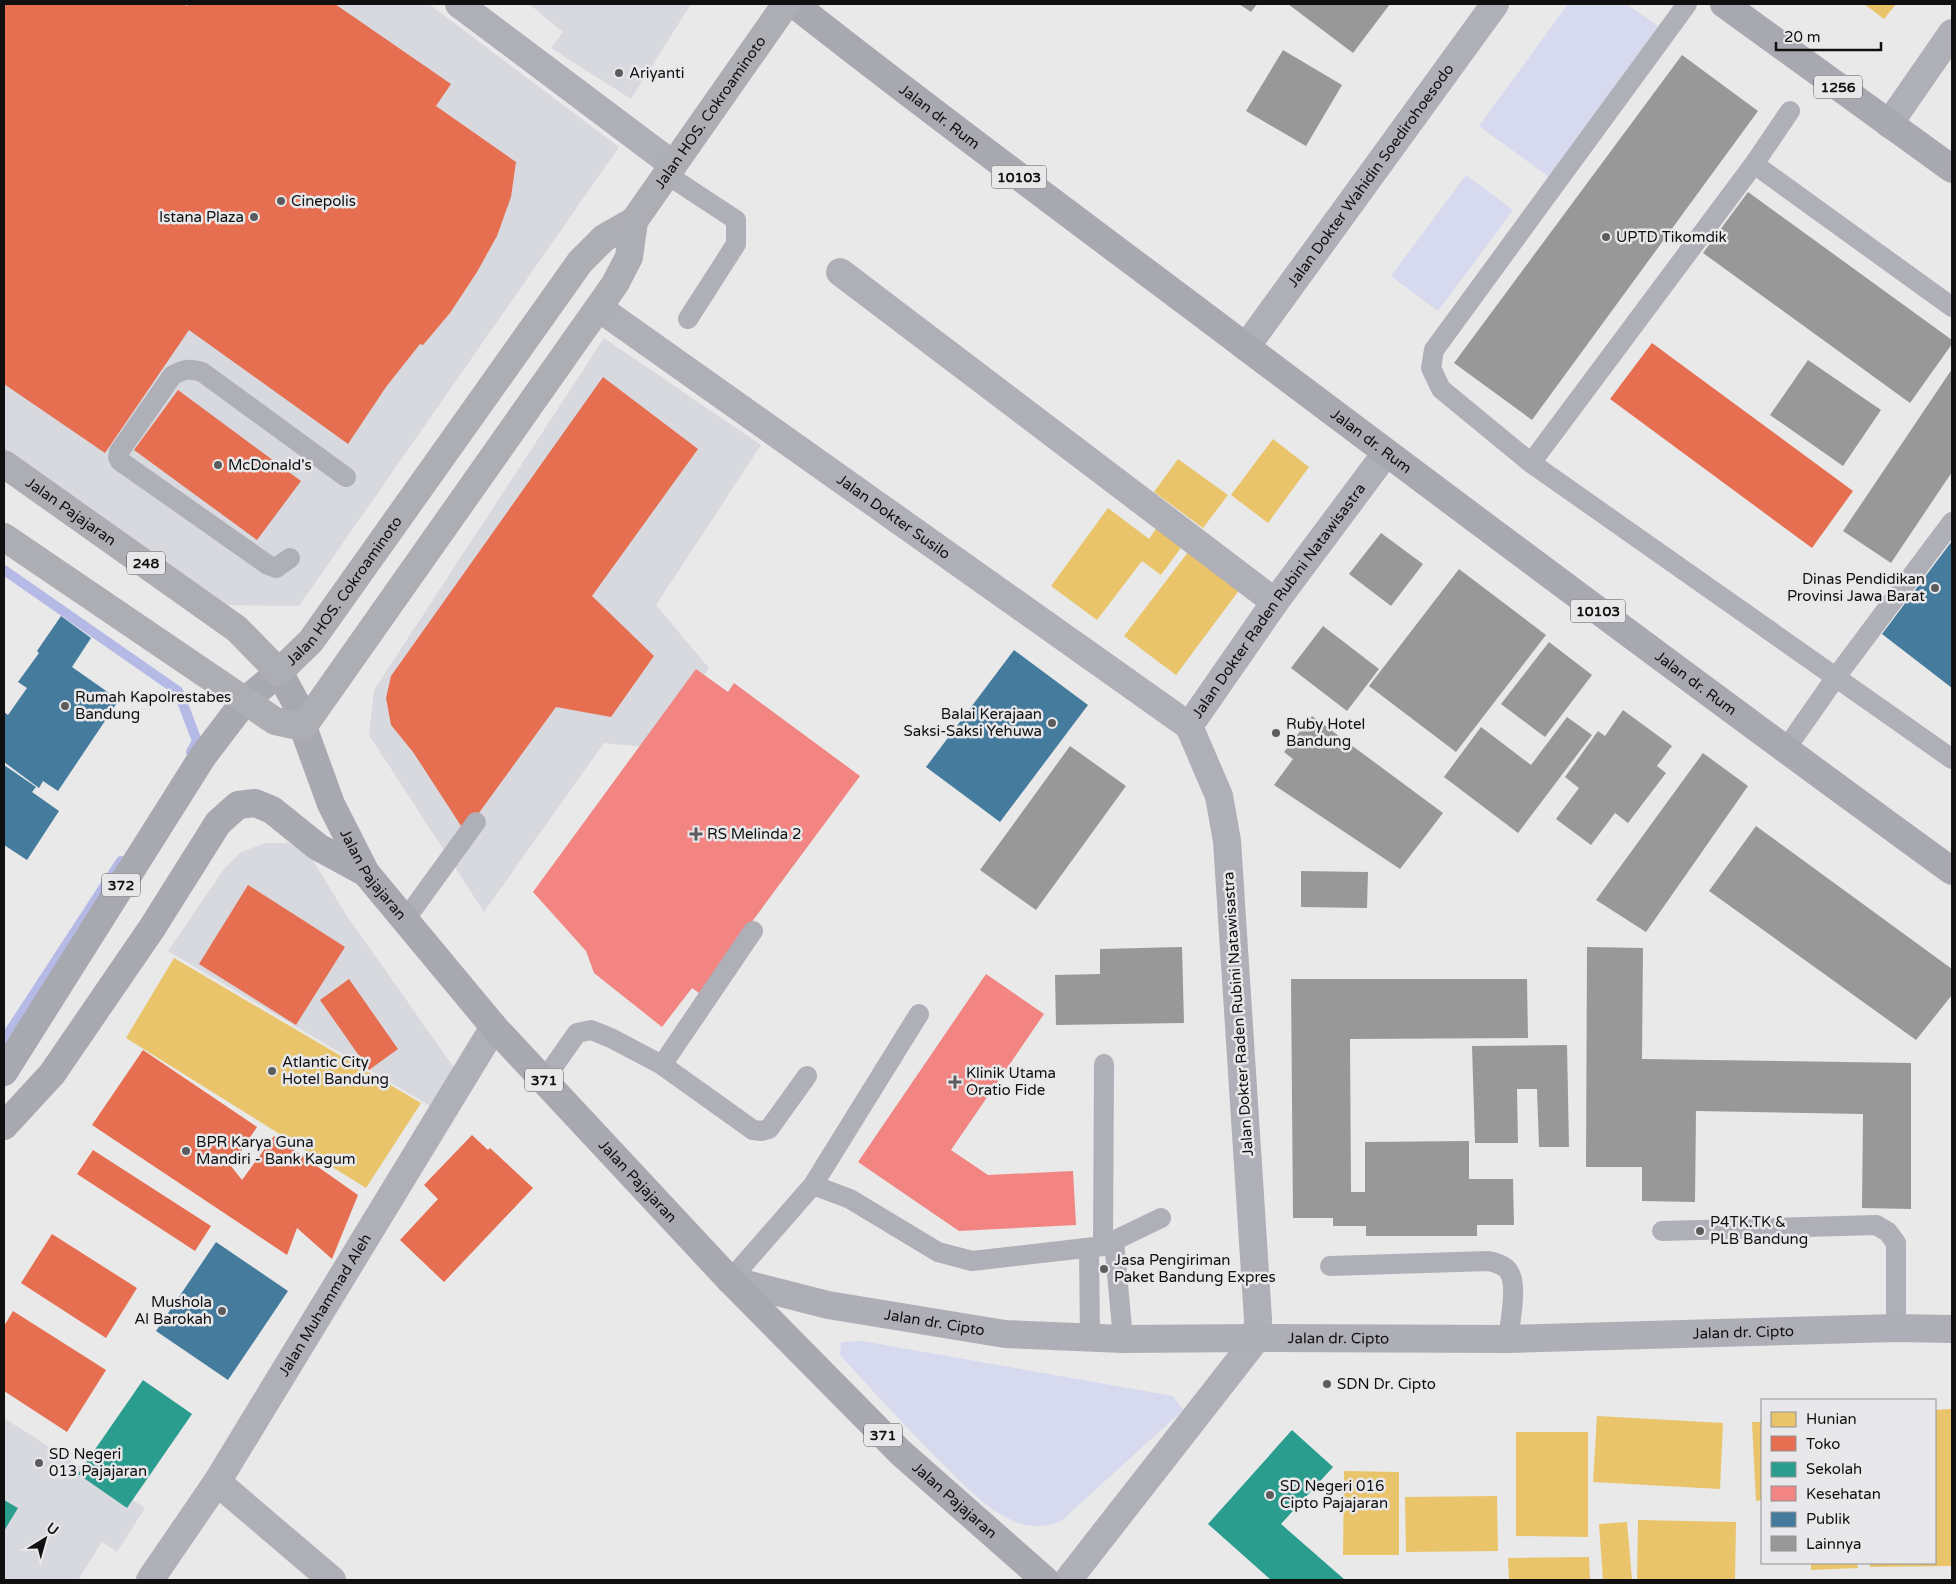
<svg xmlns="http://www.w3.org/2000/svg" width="1956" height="1584" font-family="'Varela Round',sans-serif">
<rect width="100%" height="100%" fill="#e9e9ea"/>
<path fill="#d8d9de" d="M4,4H429L619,147L299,606L215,605L4,453Z
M529,4H691L631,99L551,48L563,32Z
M604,338L761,445L656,605L709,668L655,748L604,743L484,912L369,735L374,690Z
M265,843H289L306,849L347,916L455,1069L432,1107L168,951L224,869L241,852Z
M4,1418L145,1508L117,1552L102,1542L78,1580H4Z"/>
<path fill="#d7d9ef" d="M1568,4H1626L1658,26L1549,177L1479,126Z
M1466,175L1513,210L1438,311L1391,276Z
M862,1341L1173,1396L1183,1410L1060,1522C1045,1527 1031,1528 1016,1522C989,1511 967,1488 947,1468C910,1432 875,1393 840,1355L841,1342Z"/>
<path fill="#e9c46a" d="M1864,4H1896L1884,19Z
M1273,439L1309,467L1268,523L1231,495Z
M1178,459L1228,495L1203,528L1154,492Z
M1108,508L1149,539L1160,523L1186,541L1161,575L1142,561L1097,620L1051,586Z
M1192,547L1243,585L1176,675L1124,636Z
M174,958L421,1103L366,1188L126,1038Z
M1952,1409V1566L1870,1567V1563H1935V1410Z
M1597,1416L1723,1423L1720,1489L1593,1482Z
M1752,1422H1762V1500L1756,1501Z
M1516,1432H1588V1537L1516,1536Z
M1344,1471L1399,1472V1555H1343Z
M1497,1496L1498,1551L1406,1552L1405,1497Z
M1638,1520L1736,1522L1735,1580H1637Z
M1627,1522L1632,1580H1603L1599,1524Z
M1589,1557L1590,1580H1509L1508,1558Z
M1811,1563H1857L1858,1568L1811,1570Z"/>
<path fill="#e76f51" d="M4,4H184L187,6L188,4H335L451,84L436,106L516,162L511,197L497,236L477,272L450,313L423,345L420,344L386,387L348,444L189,330L105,453L4,384Z
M1652,343L1853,491L1812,548L1610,399Z
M603,377L698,449L592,596L654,656L611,717L556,707L465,832L413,752L391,725L386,698L391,676Z
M178,390L301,481L257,540L134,450Z
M248,885L345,947L296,1025L199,964Z
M349,979L398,1049L369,1070L320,1000Z
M143,1050L257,1127L231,1166L242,1180L274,1136L358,1195L332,1259L297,1228L287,1255L92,1125Z
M472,1135L488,1150L490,1148L533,1188L444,1282L400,1240L438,1199L424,1185Z
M93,1150L211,1226L195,1251L77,1174Z
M52,1234L137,1288L106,1338L21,1283Z
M13,1311L106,1370L67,1432L4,1391V1326Z"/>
<path fill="#2a9d8f" d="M143,1380L192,1414L127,1508L78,1474Z
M1292,1430L1333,1467L1281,1524L1345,1580H1271L1208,1524Z
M4,1500L18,1508L4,1531Z"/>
<path fill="#f28482" d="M696,669L728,692L734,683L860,776L699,993L692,988L662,1027L594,973L586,951L533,892Z
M986,974L1044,1014L951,1150L988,1175L1073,1171L1076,1225L959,1231L858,1162Z"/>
<path fill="#457b9d" d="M1952,541V688L1882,634Z
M61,616L91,638L72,667L119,700L58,791L43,781L39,788L4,762V712L8,715L27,688L18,682L39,653L37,651Z
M1014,650L1088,705L1000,822L926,767Z
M4,765L36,787L32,792L59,811L27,860L4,845Z
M216,1242L288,1291L228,1380L156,1331Z"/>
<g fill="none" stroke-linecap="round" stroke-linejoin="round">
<path stroke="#b5b9e5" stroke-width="10" d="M4,570L178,691L197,741L191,752
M4,1040L121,861"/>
</g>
<path fill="#989899" d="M1239,4H1257L1251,12Z
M1288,4H1390L1353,53Z
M1283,50L1342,85L1306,146L1246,111Z
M1682,55L1758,111L1532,420L1454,363Z
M1748,192L1952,340V344L1910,403L1703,253Z
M1808,360L1881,410L1843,466L1770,415Z
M1952,369V472L1891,563L1843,531Z
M1381,533L1423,564L1391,606L1349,574Z
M1459,569L1546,635L1456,752L1369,686Z
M1323,626L1379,669L1347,711L1291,668Z
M1549,642L1592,675L1545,737L1501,704Z
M1623,710L1672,746L1657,766L1666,773L1628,823L1615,813L1591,845L1556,819L1579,788L1565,777L1598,731L1605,736Z
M1312,716L1443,813L1400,869L1274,785L1293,759L1284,752Z
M1567,717L1592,735L1518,833L1444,777L1481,727L1531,765Z
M1070,746L1126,786L1036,910L980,870Z
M1703,753L1748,786L1646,932L1596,900Z
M1756,826L1952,969V995L1916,1040L1709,891Z
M1301,871L1368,872L1367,908L1301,907Z
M1182,947L1184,1023L1056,1025L1055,975L1100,974V949Z
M1587,947L1643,948L1642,1059L1911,1063V1209L1862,1208L1863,1114L1696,1111L1695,1202L1642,1201V1167H1586Z
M1291,979H1527L1528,1038L1350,1039L1351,1192H1365V1142L1469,1141V1179H1513L1514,1225H1477V1236H1366V1226H1333V1218H1293Z
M1567,1045L1569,1147H1539L1537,1089H1517L1518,1143H1475L1472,1046Z"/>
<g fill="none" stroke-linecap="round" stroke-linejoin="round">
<path stroke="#aeafb7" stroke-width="20" d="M1687,4L1434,350L1431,368L1441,389L1531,463L1952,759
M1790,111L1754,164L1952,307
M666,174L736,220V244L688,319
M1531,463L1754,164
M290,558L276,568L268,565L120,461L118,457L119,452L172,376C183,369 190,368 202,372L346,477
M1785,750L1836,677L1952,522
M405,920L476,822
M662,1065L753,931
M544,1080L577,1033L591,1030L611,1038L662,1065L753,1130L761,1131L769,1129L807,1076
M813,1185L919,1014
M1662,1231L1876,1225L1888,1232L1896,1243V1328
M1114,1241L1123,1339
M1103,1246L1104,1064
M1089,1248L1090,1337
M1330,1266L1489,1261C1496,1263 1505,1265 1509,1272C1518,1285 1510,1323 1508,1339
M730,1280L813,1185L850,1199L938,1252L972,1261L1103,1246L1161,1218"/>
<g stroke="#aeafb7" stroke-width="28">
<path d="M459,4L672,164"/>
<path d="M1889,124L1952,33"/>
<path d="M840,272L1275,602"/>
<path id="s1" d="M599,308L1189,726"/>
<path id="s2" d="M1246,347L1495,4"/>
<path d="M217,1482L332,1580"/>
<path id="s3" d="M150,1580L217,1482L494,1027"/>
<path id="s4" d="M1068,1580L1257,1338L1258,1319L1227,841L1219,796L1189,726L1275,602L1386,453"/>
</g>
<path stroke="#aeaeb6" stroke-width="28" id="s5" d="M730,1280L828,1305L1005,1334L1123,1339L1257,1338L1508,1339L1896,1328L1952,1329"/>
<g stroke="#a8a8b0" stroke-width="28">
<path id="s6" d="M794,4C942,121 1095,233 1246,347C1480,523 1715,699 1952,871"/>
<path d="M1724,4L1952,169"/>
<path id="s7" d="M4,1072L203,756L245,701L279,672L297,705L303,727L331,804L366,873L494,1027L730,1280L901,1453L1045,1580"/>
<path d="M4,1126L52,1074L152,928L218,823L238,805L255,803L272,810L318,847L366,873"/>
</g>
<g stroke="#adadb4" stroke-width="28">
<path id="s8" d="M4,464L237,629L279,672L311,641L580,262L604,238L634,221L786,4"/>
<path d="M4,537L275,721L303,727L615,284L629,257L634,221"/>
</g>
</g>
<g fill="#5c5c5d" stroke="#e8e8eb" stroke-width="2">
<circle cx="619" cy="73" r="5"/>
<circle cx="281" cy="201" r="5"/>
<circle cx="254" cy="217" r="5"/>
<circle cx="1606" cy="237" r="5"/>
<circle cx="218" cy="465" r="5"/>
<circle cx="1935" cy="588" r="5"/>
<circle cx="65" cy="706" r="5"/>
<circle cx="1052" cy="723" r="5"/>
<circle cx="1276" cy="733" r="5"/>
<path d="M693.5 826.5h5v5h5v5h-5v5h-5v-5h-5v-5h5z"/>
<circle cx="272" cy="1071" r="5"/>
<path d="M952.5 1074.5h5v5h5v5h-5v5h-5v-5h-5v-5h5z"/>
<circle cx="186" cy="1151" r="5"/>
<circle cx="1700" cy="1231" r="5"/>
<circle cx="1104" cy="1269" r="5"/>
<circle cx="222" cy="1311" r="5"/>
<circle cx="1327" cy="1384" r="5"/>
<circle cx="39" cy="1463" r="5"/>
<circle cx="1270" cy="1495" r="5"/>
</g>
<g text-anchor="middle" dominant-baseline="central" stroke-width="5" stroke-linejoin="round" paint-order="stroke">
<g fill="#e8e8eb" stroke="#515152" stroke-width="1">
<rect x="1814" y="75.5" width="48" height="23" rx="4"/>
<rect x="991.5" y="165.5" width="55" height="23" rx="4"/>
<rect x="127" y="551.5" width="38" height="23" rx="4"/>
<rect x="1570.5" y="599.5" width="55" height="23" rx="4"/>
<rect x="102" y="873.5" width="38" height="23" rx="4"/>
<rect x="525" y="1068.5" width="38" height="23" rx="4"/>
<rect x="864" y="1423.5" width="38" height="23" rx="4"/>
</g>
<g font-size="14" font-weight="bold" fill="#101011">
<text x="1838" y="87">1256</text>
<text x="1019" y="177">10103</text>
<text x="146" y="563">248</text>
<text x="1598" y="611">10103</text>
<text x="121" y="885">372</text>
<text x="544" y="1080">371</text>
<text x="883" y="1435">371</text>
</g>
<g font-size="15" fill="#101011" stroke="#e8e8eb" text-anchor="start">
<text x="629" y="73">Ariyanti</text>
<text x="291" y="201">Cinepolis</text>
<text x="244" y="217" text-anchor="end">Istana Plaza</text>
<text x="1616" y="237">UPTD Tikomdik</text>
<text x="228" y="465">McDonald's</text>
<text x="1925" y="579" text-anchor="end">Dinas Pendidikan<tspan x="1925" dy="17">Provinsi Jawa Barat</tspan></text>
<text x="75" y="697">Rumah Kapolrestabes<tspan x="75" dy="17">Bandung</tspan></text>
<text x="1042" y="714" text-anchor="end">Balai Kerajaan<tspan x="1042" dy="17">Saksi-Saksi Yehuwa</tspan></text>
<text x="1286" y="724">Ruby Hotel<tspan x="1286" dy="17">Bandung</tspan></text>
<text x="707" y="834">RS Melinda 2</text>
<text x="282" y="1062">Atlantic City<tspan x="282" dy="17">Hotel Bandung</tspan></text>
<text x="966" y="1073">Klinik Utama<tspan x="966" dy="17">Oratio Fide</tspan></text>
<text x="196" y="1142">BPR Karya Guna<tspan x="196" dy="17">Mandiri - Bank Kagum</tspan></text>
<text x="1710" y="1222">P4TK.TK &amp;<tspan x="1710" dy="17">PLB Bandung</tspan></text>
<text x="1114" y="1260">Jasa Pengiriman<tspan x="1114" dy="17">Paket Bandung Expres</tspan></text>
<text x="212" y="1302" text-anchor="end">Mushola<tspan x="212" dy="17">Al Barokah</tspan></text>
<text x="1337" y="1384">SDN Dr. Cipto</text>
<text x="49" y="1454">SD Negeri<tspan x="49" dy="17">013 Pajajaran</tspan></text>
<text x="1280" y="1486">SD Negeri 016<tspan x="1280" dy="17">Cipto Pajajaran</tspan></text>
</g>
<g font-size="15" fill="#101011" stroke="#e8e8eb">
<text stroke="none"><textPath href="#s8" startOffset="1056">Jalan HOS. Cokroaminoto</textPath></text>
<text stroke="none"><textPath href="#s6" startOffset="184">Jalan dr. Rum</textPath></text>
<text stroke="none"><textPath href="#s2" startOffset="212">Jalan Dokter Wahidin Soedirohoesodo</textPath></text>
<text stroke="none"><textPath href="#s6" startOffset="724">Jalan dr. Rum</textPath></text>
<text stroke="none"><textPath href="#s8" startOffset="82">Jalan Pajajaran</textPath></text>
<text stroke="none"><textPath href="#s1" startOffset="361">Jalan Dokter Susilo</textPath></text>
<text stroke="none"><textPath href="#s8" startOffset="450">Jalan HOS. Cokroaminoto</textPath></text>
<text stroke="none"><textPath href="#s4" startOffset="1081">Jalan Dokter Raden Rubini Natawisastra</textPath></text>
<text stroke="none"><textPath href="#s6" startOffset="1129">Jalan dr. Rum</textPath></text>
<text stroke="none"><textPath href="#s7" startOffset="712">Jalan Pajajaran</textPath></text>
<text transform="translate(1238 1014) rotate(-94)">Jalan Dokter Raden Rubini Natawisastra</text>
<text stroke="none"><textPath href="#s7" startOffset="1118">Jalan Pajajaran</textPath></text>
<text stroke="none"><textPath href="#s3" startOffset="326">Jalan Muhammad Aleh</textPath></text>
<text stroke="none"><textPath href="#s5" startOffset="209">Jalan dr. Cipto</textPath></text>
<text stroke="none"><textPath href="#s5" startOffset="1019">Jalan dr. Cipto</textPath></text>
<text stroke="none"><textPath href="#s5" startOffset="614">Jalan dr. Cipto</textPath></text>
<text stroke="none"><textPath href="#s7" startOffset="1568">Jalan Pajajaran</textPath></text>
</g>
</g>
<rect width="1956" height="1584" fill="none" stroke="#101011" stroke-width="10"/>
<rect x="1761" y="1399" width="175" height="165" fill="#e8e8eb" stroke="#929294"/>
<rect x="1771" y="1412" width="25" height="15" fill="#e9c46a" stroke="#929294"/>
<text x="1806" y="1424" font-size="15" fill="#101011">Hunian</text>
<rect x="1771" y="1436" width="25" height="15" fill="#e76f51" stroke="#929294"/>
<text x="1806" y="1449" font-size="15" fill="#101011">Toko</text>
<rect x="1771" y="1462" width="25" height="15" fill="#2a9d8f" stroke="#929294"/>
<text x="1806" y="1474" font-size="15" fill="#101011">Sekolah</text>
<rect x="1771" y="1486" width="25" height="15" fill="#f28482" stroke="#929294"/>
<text x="1806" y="1499" font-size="15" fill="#101011">Kesehatan</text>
<rect x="1771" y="1512" width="25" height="15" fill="#457b9d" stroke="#929294"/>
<text x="1806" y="1524" font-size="15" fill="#101011">Publik</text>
<rect x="1771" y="1536" width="25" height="15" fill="#989899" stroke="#929294"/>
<text x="1806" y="1549" font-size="15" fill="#101011">Lainnya</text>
<g transform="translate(45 1539) rotate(37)" stroke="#e8e8eb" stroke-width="4" paint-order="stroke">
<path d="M0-4L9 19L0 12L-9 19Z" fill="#101011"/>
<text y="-8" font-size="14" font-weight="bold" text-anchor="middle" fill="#101011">U</text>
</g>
<path d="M1776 42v8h105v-8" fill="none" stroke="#101011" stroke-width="2.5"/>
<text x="1784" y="42" font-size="15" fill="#101011" stroke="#e8e8eb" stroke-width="4" paint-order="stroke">20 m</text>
</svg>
